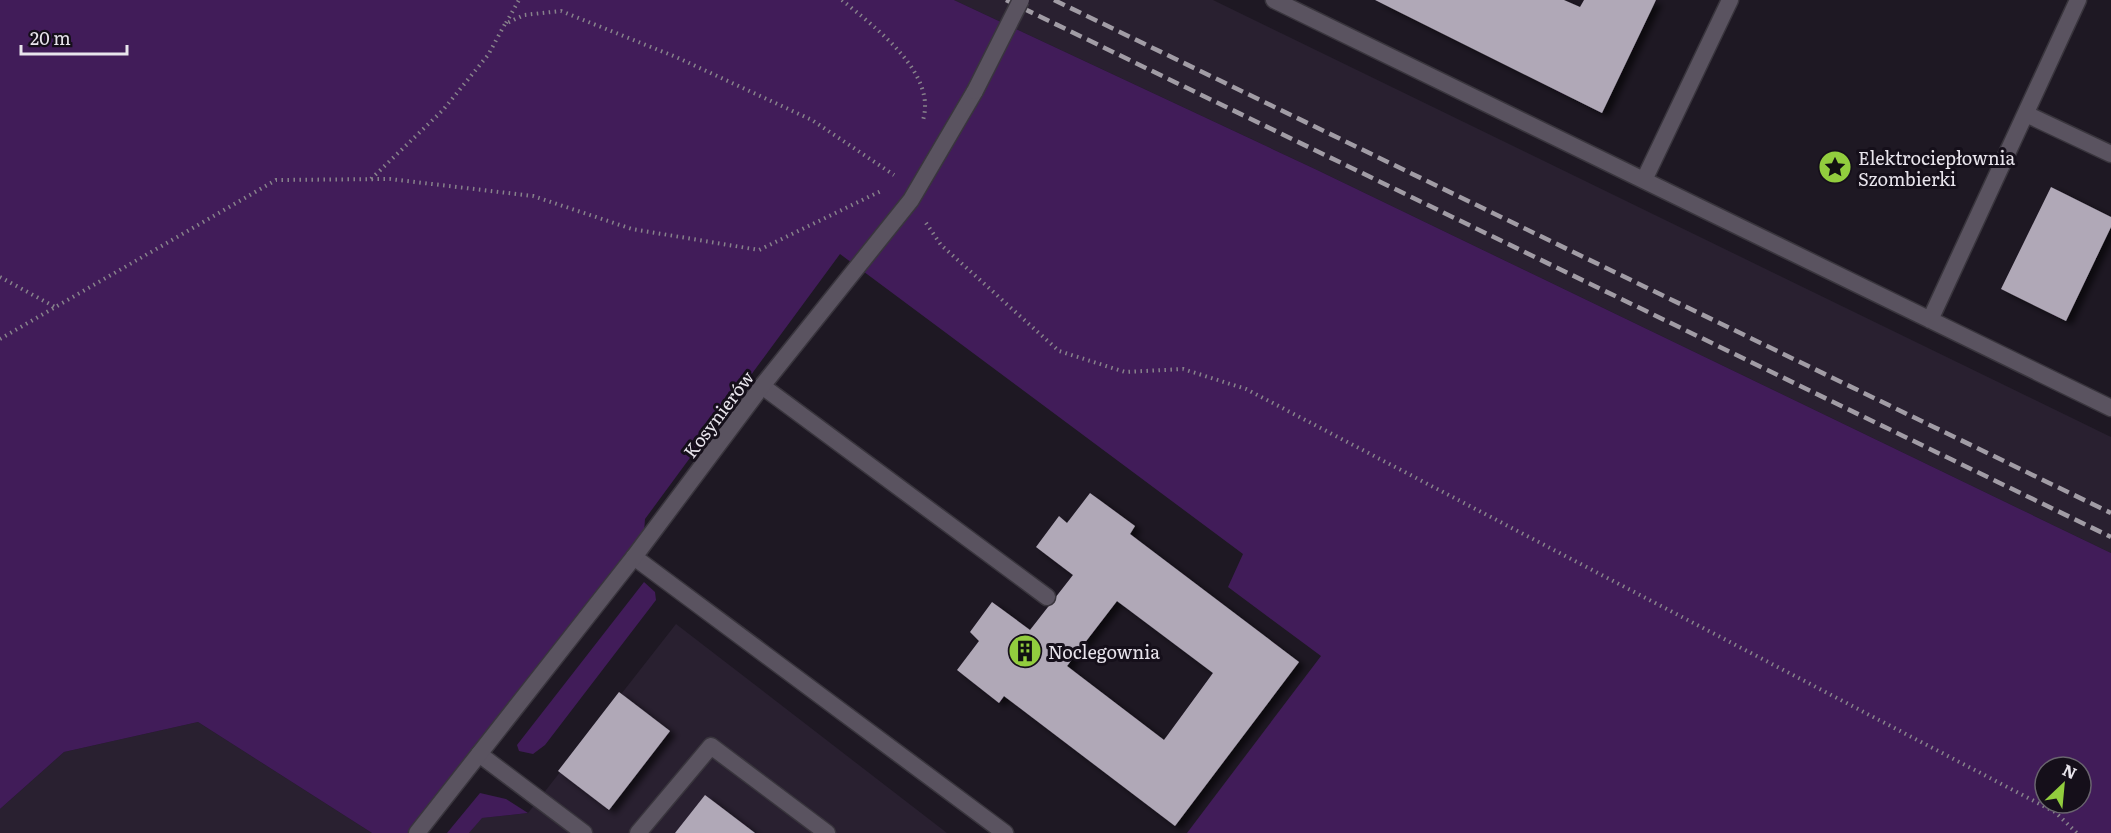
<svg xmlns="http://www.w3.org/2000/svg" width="2111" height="833" font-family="Literata,serif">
<defs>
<filter id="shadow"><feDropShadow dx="6" dy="4" stdDeviation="3" flood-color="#0009"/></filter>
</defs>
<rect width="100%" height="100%" fill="#1e1823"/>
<path fill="#292030" d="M954,0H1213L2111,437V553L1315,169Z
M676,624L947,833H469L481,818L528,813Z
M198,722L372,833H0V809L64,752Z"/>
<path fill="#411c59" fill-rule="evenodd" d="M0,0H954L1315,169L2111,553V833H1187L1321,656L1228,587L1243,554L840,254L645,519L643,545L417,833H372L198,722L64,752L0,809ZM2045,767H2081V803H2045Z
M644,582L655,592L656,600L545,745L533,754L519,751L517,745Z
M480,793L506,799L528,813L482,818L469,833H447Z"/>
<path fill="#b0a8b7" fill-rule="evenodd" filter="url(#shadow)" d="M1375,0H1564L1580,7L1584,0H1656L1602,113Z
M2051,187L2111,217V227L2066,321L2001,289Z
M1090,493L1135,526L1130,534L1299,662L1175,826L1004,696L999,703L957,670L979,641L970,632L992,602L1030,630L1073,575L1036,547L1059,516L1067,523ZM1117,601L1213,673L1164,740L1067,666Z
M619,692L670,731L609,810L558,771Z
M705,795L755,833H675Z"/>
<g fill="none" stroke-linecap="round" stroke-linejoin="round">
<defs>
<path id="service" d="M1274,0L2111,408
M2026,114L2111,154
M1644,180L1730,0
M1930,320L2078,0
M762,386L1047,597
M634,557L1005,833
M479,754L584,833
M638,833L711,746L827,833"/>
<path id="minor" d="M417,833L634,557L762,386L911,200L975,91"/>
</defs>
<use href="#service" stroke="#39353d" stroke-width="19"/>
<use href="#minor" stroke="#39353d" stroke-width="19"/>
<path stroke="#87828b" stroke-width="4" stroke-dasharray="1.5 4.5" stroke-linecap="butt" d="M842,0C874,27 940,74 922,123
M506,23L519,0
M371,179L443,110L488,55L505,24L524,15L561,11L676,57L812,120L894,175
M926,223L941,245L1059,351L1125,372L1183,369L1246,389L2055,812L2077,833
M0,277L55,307
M0,339L276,180L390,179L533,196L632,229L759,250L883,190"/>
<use href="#service" stroke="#5a5360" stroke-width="16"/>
<use href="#minor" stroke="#5a5360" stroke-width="16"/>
<path stroke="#a19ca5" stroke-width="4.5" stroke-dasharray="12 6" stroke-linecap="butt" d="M1006,0L2111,537
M1054,0L2111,513"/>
<defs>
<path id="minor-bridge" d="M975,91L1021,0"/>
</defs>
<use href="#minor-bridge" stroke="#39353d" stroke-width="19" stroke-linecap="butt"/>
<use href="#minor-bridge" stroke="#5a5360" stroke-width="16"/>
</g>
<defs>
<symbol id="sight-disc" viewBox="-11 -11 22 22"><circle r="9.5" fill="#92cd3e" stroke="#150f1a"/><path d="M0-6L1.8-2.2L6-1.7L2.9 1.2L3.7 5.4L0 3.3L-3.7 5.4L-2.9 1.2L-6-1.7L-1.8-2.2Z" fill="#111"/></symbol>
<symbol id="building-disc" viewBox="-11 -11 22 22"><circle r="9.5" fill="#92cd3e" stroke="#150f1a"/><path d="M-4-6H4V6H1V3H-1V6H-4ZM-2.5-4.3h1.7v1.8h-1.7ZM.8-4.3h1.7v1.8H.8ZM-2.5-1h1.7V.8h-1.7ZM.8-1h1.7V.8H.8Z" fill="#111"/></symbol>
</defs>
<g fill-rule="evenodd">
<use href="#sight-disc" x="1816" y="148" width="38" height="38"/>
<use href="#building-disc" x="1006" y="632" width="38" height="38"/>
</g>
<g text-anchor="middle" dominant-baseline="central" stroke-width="6" stroke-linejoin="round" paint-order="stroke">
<g font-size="18" fill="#e8e4ec" stroke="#150f1a" text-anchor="start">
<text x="1858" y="157">Elektrociepłownia<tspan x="1858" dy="21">Szombierki</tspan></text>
<text x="1048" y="651">Noclegownia</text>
</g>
<g font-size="18" fill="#e8e4ec" stroke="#150f1a">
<text transform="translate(718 414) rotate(-53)">Kosynierów</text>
</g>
</g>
<g transform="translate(2063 785) rotate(26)"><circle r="28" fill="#150f1a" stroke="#69646e" stroke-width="1.5"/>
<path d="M0-4.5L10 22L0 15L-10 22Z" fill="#92cd3e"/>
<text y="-9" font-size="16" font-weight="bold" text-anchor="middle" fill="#e8e4ec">N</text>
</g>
<path d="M21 45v9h106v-9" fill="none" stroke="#e8e4ec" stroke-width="3"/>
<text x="30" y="45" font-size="18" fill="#e8e4ec" stroke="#150f1a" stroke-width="4.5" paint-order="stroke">20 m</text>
</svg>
